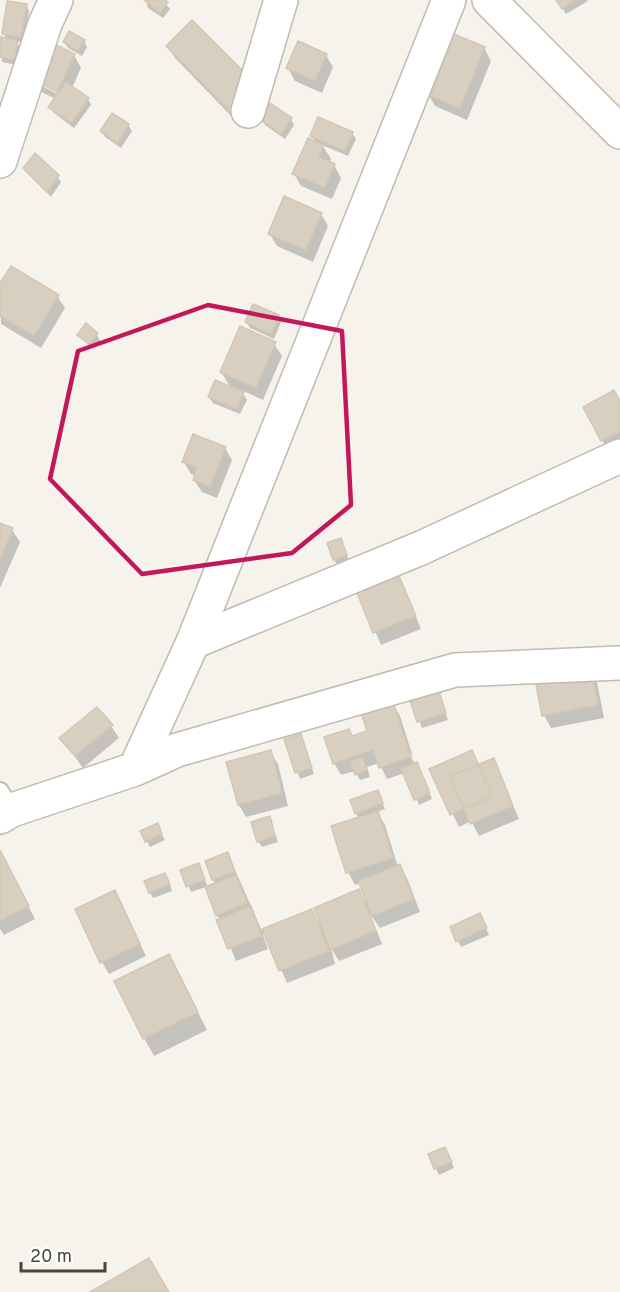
<svg xmlns="http://www.w3.org/2000/svg" width="620" height="1292" font-family="Overpass,sans-serif">
<rect width="100%" height="100%" fill="#f6f3ec"/>
<path fill="#0003" fill-rule="evenodd" d="M146,0H163L170,9L163,18L148,8Z
M558,0H587L588,1L566,14Z
M26,5L29,11L24,42L16,41L20,48L17,65L2,62V39L7,40L3,33Z
M84,41L87,47L82,56L68,48L65,42Z
M168,46L247,77L239,124L175,58Z
M484,48L491,61L467,120L435,106L428,94Z
M74,55L81,68L72,88L88,99L91,105L74,128L54,113L50,107L56,99L43,93L35,80ZM44,84L65,94L63,97L44,87Z
M326,55L333,67L322,93L295,81L288,68Z
M261,119H291L294,125L285,139L265,125Z
M128,125L132,131L121,148L105,137L102,131Z
M352,133L356,139L348,156L322,145L331,159L329,163L334,165L341,178L332,199L301,186L294,174L316,143L312,135Z
M25,168L57,176L61,182L51,197Z
M321,214L328,226L313,262L277,246L270,234Z
M0,286L57,296L65,308L41,348L1,324Z
M278,316L281,322L274,339L250,328L246,322Z
M96,334L100,340L93,349L79,335Z
M274,344L282,356L263,400L241,390L247,400L240,414L213,403L209,397L231,388L221,372Z
M620,403V447L609,453L585,407Z
M225,448L232,460L217,498L202,492L194,480L196,476L191,474L184,462Z
M0,524L12,530L20,542L0,588Z
M341,540L349,561L337,565L334,559Z
M397,573L421,629L381,645L357,589Z
M590,670L597,682L604,718L551,728L544,715Z
M438,690L448,720L422,728L411,698Z
M393,704L400,716L413,757L408,749L406,751L420,770L432,799L419,805L405,773L387,779L379,763L367,767L370,777L360,780L355,771L341,775L334,763L352,737L369,732Z
M111,726L119,738L83,768L61,738Z
M300,736L314,774L300,779L286,740Z
M270,752L278,764L288,806L246,817L239,805L228,763Z
M493,760L519,819L479,836L471,821L459,827L431,770L479,766Z
M380,797L385,809L377,812L385,825L398,867L407,878L420,912L380,928L370,914L382,944L339,961L331,948L335,964L287,983L266,934L263,935L268,949L236,961L206,887L191,892L182,871H202L208,888L216,884L213,880L228,854L262,931L312,911L320,925L358,891L369,907L360,883L355,885L348,872L359,819L356,813Z
M269,818L278,842L262,847L258,841Z
M160,831L165,840L150,847L147,841Z
M0,852L35,919L4,935L0,929Z
M168,880L172,891L153,898L150,892Z
M121,904L146,956L109,974L102,962Z
M483,921L489,935L461,947L458,941Z
M169,956L207,1030L154,1056L144,1038Z
M429,1155H448L454,1168L439,1175Z"/>
<path fill="#d8cfc1" stroke="#d3c7b4" stroke-width="1.5" d="M144,0H165L168,2L160,13Z
M556,0H576L562,9Z
M7,1L27,4L21,37L2,34Z
M192,20L248,76L235,89L240,94L232,113L166,46Z
M69,31L85,40L78,51L63,42Z
M451,33L485,47L460,108L426,94Z
M1,37L18,41L14,60L0,57Z
M298,41L327,54L315,81L286,68Z
M52,43L75,54L57,92L34,80Z
M66,82L89,98L71,123L48,107Z
M270,103L292,118L281,134L260,119Z
M112,113L129,124L117,143L100,131Z
M318,117L353,132L345,151L310,136Z
M308,138L324,145L319,157L335,164L325,188L292,174Z
M35,153L59,175L47,192L23,168Z
M284,196L322,213L306,250L268,234Z
M11,266L59,295L34,336L0,316V283Z
M253,304L279,315L271,334L245,322Z
M86,323L98,333L89,344L77,335Z
M240,326L276,342L256,388L220,372Z
M215,380L244,392L237,409L208,397Z
M614,390L620,401V431L601,441L583,407Z
M193,434L226,447L210,487L193,480L197,468L182,462Z
M0,523L13,528L0,560Z
M341,538L347,555L333,560L327,543Z
M397,571L416,616L373,633L355,588Z
M591,668L598,705L542,716L535,679Z
M438,688L446,713L417,722L409,697Z
M393,702L411,757L379,768L373,750L333,764L324,737L349,729L352,736L367,731L361,713Z
M97,707L113,725L75,756L59,738Z
M301,734L312,768L295,773L284,739Z
M271,750L282,793L238,805L226,762Z
M472,750L492,796L450,815L429,769Z
M363,757L367,770L355,775L350,761Z
M494,758L513,806L470,824L450,776Z
M417,762L430,793L414,800L401,769Z
M378,790L383,803L355,814L350,800Z
M378,811L393,858L346,873L331,826Z
M270,816L275,836L257,842L251,822Z
M158,823L162,834L145,842L140,831Z
M0,850L29,906L0,921Z
M228,852L235,872L212,880L205,861Z
M199,863L205,880L186,887L180,870Z
M400,864L414,899L372,916L358,881Z
M165,873L170,884L149,893L144,881Z
M236,875L247,903L216,916L205,887Z
M359,889L376,931L330,950L314,908Z
M115,890L140,944L100,963L75,909Z
M251,906L262,936L228,949L216,920Z
M312,909L329,951L279,971L262,929Z
M480,913L487,928L456,942L450,927Z
M169,954L198,1012L143,1039L114,981Z
M445,1147L452,1162L434,1169L428,1154Z
M149,1258L169,1292H90Z"/>
<g fill="none" stroke-linecap="round" stroke-linejoin="round">
<defs>
<path id="service" d="M0,791L12,810"/>
<path id="minor" d="M489,0L620,132
M248,111L281,0
M0,161L45,24L56,0
M193,642L421,548L620,456
M135,769L193,642L449,0
M0,817L12,810L135,769L177,750L455,670L620,663"/>
</defs>
<use href="#service" stroke="#c2bbae" stroke-width="20"/>
<use href="#minor" stroke="#c2bbae" stroke-width="36"/>
<use href="#service" stroke="#fff" stroke-width="16"/>
<use href="#minor" stroke="#fff" stroke-width="33"/>
</g>
<path fill="none" stroke="#c2185b" stroke-width="4.5" stroke-linejoin="round" d="M208,305L342,331L351,505L292,553L142,574L50,479L78,351Z"/>
<path d="M21 1262v9h84v-9" fill="none" stroke="#4b4439" stroke-width="3"/>
<text x="30" y="1262" font-size="18" fill="#4b4439" stroke="#ffffff" stroke-width="4.5" paint-order="stroke">20 m</text>
</svg>
